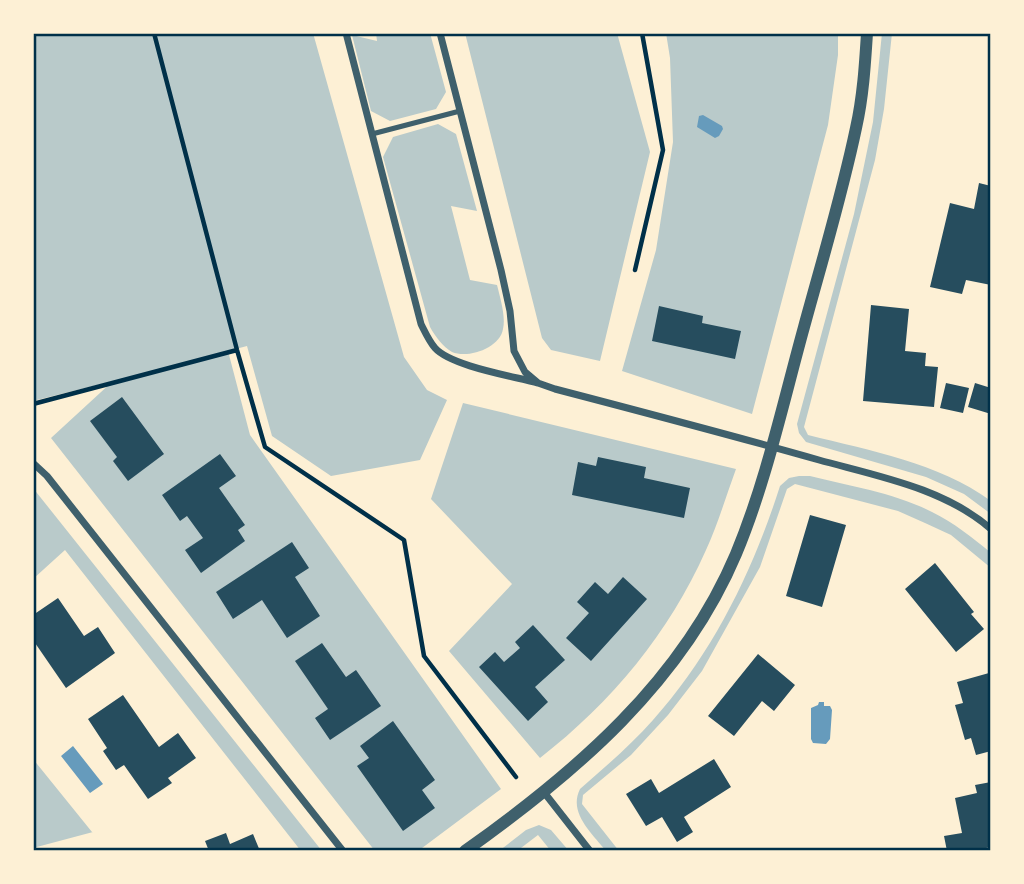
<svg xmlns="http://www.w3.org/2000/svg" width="1024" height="884" font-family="Rubik,sans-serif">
<rect width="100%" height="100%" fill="#fdf0d5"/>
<path fill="#b9caca" d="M33,33H313L404,357L427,390L447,400L420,460L331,476L272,436L247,346L228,351L250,435L501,789L418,851H375L51,438L113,381L33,401Z
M376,33H430L446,92L436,109L390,121L371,111L352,35L377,41Z
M465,33H617L650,152L600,361L551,350L542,338Z
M666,33H838V55L828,125L752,414L622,371L656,250L673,142L670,58Z
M882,33H892L884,109L875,160L804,427L808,435C871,451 937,462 991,501V514L964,494L926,477L806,442L799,433L797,424L854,214L873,122Z
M438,124L456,134L477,211L451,206L470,280L497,285C500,297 506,317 503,329C500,348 468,359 452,352C443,347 435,336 430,327L383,157L393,137Z
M463,403L736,469C726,496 718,524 706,550C669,633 612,702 540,758L449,651L512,584L431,499Z
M799,476H810C850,486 895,493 932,512C954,523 972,537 991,553V568L951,535L925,523L898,511L795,484L787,489L760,567L702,671L668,715L631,755L583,795L582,804L619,851H606C592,833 568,813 580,789C605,767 631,745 653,720C713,653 753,571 780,486L789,478Z
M33,488L322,851H301L65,550L33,579Z
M33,759L92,832H93L33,848Z
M539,825L551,830L569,851H551L538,835L517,851H499L526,830Z"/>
<path fill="#669bbc" d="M703,115L722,126L723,129L719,136L715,138L697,127L699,116Z
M819,702H824V706H830L832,710L830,739L826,744L813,743L811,739V708L818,705Z
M73,746L103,784L90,793L61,756Z"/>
<path fill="#264d5e" d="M979,183L991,186V285L966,280L962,294L930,287L950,203L974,209Z
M871,305L909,309L905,351L926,353L925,366L938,367L934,407L863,401Z
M659,306L703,316L702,323L741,331L735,359L652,341Z
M946,383L969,388L963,413L940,408Z
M975,383L991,388V414L968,407Z
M122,397L164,454L128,481L113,461L117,457L90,421Z
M220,454L236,476L219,488L245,525L238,530L245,541L201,573L185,550L203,538L187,516L180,521L162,495Z
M598,457L646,467L644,478L690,488L684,518L572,495L578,462L596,466Z
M810,515L846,525L822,607L786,596Z
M292,542L309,568L295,577L320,616L287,638L262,600L233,619L216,592Z
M935,563L974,612L971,614L984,629L956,652L905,589Z
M623,577L647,599L591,661L566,638L589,613L577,602L595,582L608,594Z
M58,598L84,636L98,627L115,653L66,688L33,640V615Z
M533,625L565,660L535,687L548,702L528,721L479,667L495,652L504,662L520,648L515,642Z
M322,643L346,677L356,670L381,706L330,740L315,718L328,709L295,661Z
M758,654L795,685L774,711L762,701L734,736L708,716Z
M989,673L991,680V751L976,755L971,738L965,740L955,705L963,703L957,682Z
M123,695L159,747L178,733L196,758L168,778L172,783L148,799L124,765L116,770L103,751L107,748L88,719Z
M393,721L435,780L422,790L435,808L403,831L357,766L369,758L360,746Z
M714,759L731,787L684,817L693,832L677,842L662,817L646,826L626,794L651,779L659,793Z
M991,782V847L972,851H947L944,836L962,833L955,798L977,793L975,785Z
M226,833L230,844L253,834L260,851H209L205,841Z"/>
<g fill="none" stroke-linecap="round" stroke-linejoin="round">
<path stroke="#003049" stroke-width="4.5" d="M154,33L237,350L265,447L404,540L424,656L516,777
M635,270L663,150L642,33
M33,404L237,350"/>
<path stroke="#3f606c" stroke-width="5" d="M372,134L460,111"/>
<path stroke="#3f606c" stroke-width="7" d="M346,33L421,324C425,332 429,341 435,348C451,366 512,376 538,383L525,372L514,351L510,311L501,270L440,33
M538,383L555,389C643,412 731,435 819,460C877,476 944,488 991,529
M33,463L47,476L343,851
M543,791L590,851"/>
<path stroke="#3f606c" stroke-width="12" d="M465,851C575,773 682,682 736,554C766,482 783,403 804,327C822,261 842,195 856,128C863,97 865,65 867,33"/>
</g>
<rect width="1024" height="884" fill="none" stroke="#fdf0d5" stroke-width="70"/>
<rect x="35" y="35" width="954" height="814" fill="none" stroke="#003049" stroke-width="2.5"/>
</svg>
